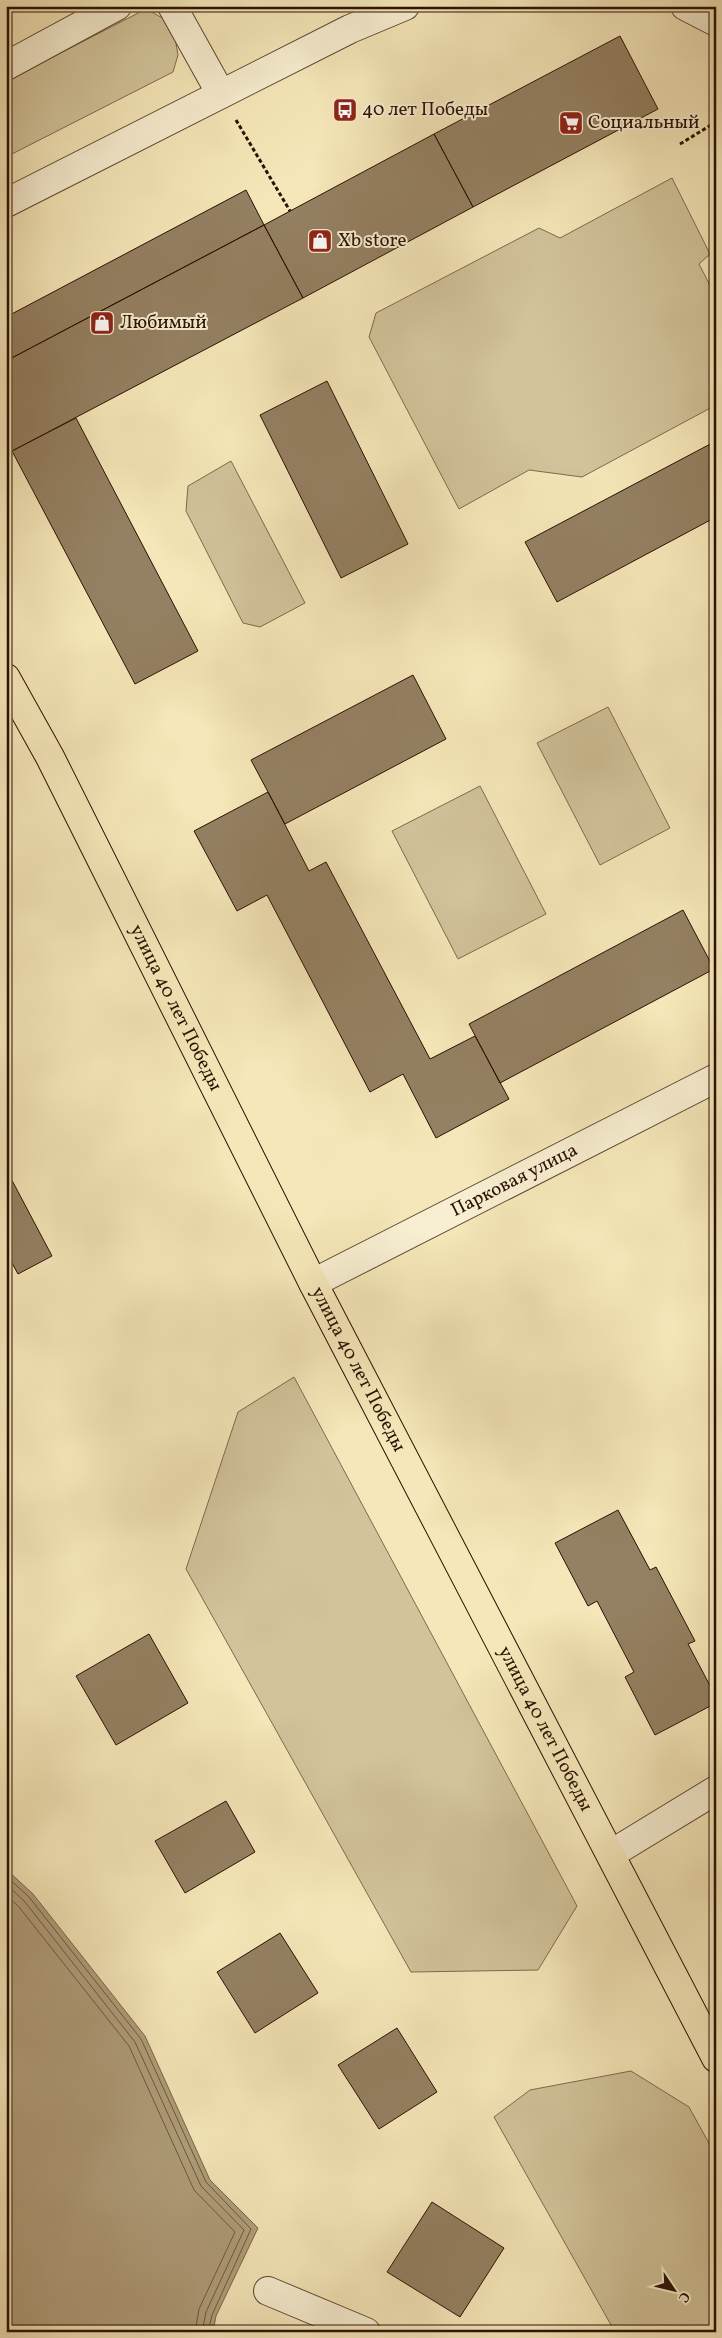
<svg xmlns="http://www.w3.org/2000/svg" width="722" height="2338" font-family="Vollkorn,serif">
<rect width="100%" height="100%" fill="#f5e7b9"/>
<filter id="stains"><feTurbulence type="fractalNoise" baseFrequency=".004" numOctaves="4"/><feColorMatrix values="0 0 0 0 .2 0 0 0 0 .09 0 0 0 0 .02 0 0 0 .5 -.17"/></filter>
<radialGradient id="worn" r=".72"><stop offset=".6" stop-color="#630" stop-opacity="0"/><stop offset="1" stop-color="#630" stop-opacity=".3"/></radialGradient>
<path fill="#d2c39a" stroke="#7e6a4e" d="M146,9L166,20L175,38L178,55L173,72L8,156L6,155V81Z
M672,178L710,254L699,264L716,297V405L582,477L529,470L459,509L369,337L376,313L539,228L560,238Z
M231,461L305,603L260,627L243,623L186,511L188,486Z
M608,707L670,828L600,865L537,743Z
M480,786L546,914L458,959L392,831Z
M294,1377L577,1906L538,1970L411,1972L186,1569L238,1412Z
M631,2071L689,2107L716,2156V2332H615L494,2117L530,2090Z"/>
<path fill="#b09e7b" stroke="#7a664b" d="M6,1869L33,1894L145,2036L210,2180L258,2228L216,2316L213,2332H6Z"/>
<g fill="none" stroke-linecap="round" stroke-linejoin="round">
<path stroke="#6d583f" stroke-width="1" d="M6,1876L29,1897L141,2039L206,2182L251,2229L212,2315L208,2332
M6,1884L25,1902L135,2042L201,2186L244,2230L206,2312L202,2332
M6,1895L19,1907L129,2046L194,2190L235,2232L199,2309L195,2332"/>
</g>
<path fill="#948062" stroke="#2a1103" d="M620,36L658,109L473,207L434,134Z
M434,134L473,207L303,298L264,225Z
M246,190L264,225L6,361V317Z
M264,225L303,298L12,451L6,440V361Z
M327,381L408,544L341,578L260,415Z
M76,418L198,651L135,684L12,451Z
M716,441V517L557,602L525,542Z
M413,675L446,739L285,824L251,760Z
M268,792L309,871L326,862L430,1059L475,1036L509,1099L436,1138L403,1074L370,1092L267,895L237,911L194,831Z
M683,910L714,969L500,1083L469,1024Z
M6,1169L52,1256L18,1274L6,1252Z
M618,1510L650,1570L656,1567L695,1641L688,1644L716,1697V1703L655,1735L625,1677L634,1672L597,1601L588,1606L555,1543Z
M149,1634L188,1703L116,1745L76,1676Z
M226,1801L255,1852L185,1893L155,1841Z
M280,1933L318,1993L255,2033L217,1972Z
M397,2028L437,2092L379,2129L338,2065Z
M432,2202L504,2248L460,2317L387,2272Z"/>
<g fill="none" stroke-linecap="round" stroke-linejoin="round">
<defs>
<g id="minor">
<path d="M172,6L221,94"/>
<path d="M685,6L716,22"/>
<path d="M6,66L117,6"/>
<path d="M6,203L350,29L405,6"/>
<path id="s1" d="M313,1283L716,1078"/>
<path d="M611,1854L716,1790"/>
<path d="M268,2291L366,2332"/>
</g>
<g id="major">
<path id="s2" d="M6,678L50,757L313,1283L716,2058"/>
</g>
</defs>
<use href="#minor" stroke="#5d4630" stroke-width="30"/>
<use href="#major" stroke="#2a1103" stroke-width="30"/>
<path stroke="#2a1103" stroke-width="3" stroke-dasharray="4 2.5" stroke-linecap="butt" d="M236,120L290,211
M680,144L716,122"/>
<use href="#minor" stroke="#f8efd2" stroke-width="28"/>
<use href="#major" stroke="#f5e7b9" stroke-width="28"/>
</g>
<defs>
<symbol id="bus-square" viewBox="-11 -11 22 22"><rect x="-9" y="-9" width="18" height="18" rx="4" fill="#8f2418" stroke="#f8efd2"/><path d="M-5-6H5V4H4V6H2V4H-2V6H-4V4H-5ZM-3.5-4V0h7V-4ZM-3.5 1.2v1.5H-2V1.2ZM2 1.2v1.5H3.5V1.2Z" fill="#fff"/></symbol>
<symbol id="supermarket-square" viewBox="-11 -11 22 22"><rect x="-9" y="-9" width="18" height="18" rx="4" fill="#8f2418" stroke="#f8efd2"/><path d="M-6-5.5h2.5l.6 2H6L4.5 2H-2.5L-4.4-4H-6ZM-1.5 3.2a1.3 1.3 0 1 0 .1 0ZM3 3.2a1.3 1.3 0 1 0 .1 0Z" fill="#fff"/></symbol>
<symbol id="shop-square" viewBox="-11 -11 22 22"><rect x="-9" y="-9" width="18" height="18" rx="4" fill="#8f2418" stroke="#f8efd2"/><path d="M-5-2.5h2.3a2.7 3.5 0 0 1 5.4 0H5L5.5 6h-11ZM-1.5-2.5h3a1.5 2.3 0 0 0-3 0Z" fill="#fff"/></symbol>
</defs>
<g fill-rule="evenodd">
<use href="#bus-square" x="331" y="96" width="28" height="28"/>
<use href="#supermarket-square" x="557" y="109" width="28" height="28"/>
<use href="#shop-square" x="306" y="227" width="28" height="28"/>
<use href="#shop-square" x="88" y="309" width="28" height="28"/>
</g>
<g text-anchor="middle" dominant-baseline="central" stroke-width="4" stroke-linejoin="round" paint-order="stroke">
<g font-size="19" fill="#2a1103" stroke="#f8efd2" text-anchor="start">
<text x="362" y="110">40 лет Победы</text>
<text x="588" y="123">Социальный</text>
<text x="338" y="241">Xb store</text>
<text x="120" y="323">Любимый</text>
</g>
<g font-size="19" fill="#2a1103" stroke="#f8efd2">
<text stroke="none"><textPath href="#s2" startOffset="371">улица 40 лет Победы</textPath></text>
<text stroke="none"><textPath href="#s1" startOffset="226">Парковая улица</textPath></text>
<text stroke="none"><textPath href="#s2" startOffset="776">улица 40 лет Победы</textPath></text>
<text stroke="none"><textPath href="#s2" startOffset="1181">улица 40 лет Победы</textPath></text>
</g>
</g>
<rect width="722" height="2338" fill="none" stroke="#f5e7b9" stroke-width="25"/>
<rect x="8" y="8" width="707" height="2323" fill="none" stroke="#2a1103" stroke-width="2.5"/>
<rect x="12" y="12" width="697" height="2313" fill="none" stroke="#2a1103"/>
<g transform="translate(674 2290) rotate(125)" stroke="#f8efd2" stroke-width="4" paint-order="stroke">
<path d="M0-4L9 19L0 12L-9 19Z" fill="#2a1103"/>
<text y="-8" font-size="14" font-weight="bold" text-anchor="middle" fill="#2a1103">С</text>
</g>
<rect width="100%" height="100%" filter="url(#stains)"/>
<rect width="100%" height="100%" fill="url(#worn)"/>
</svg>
